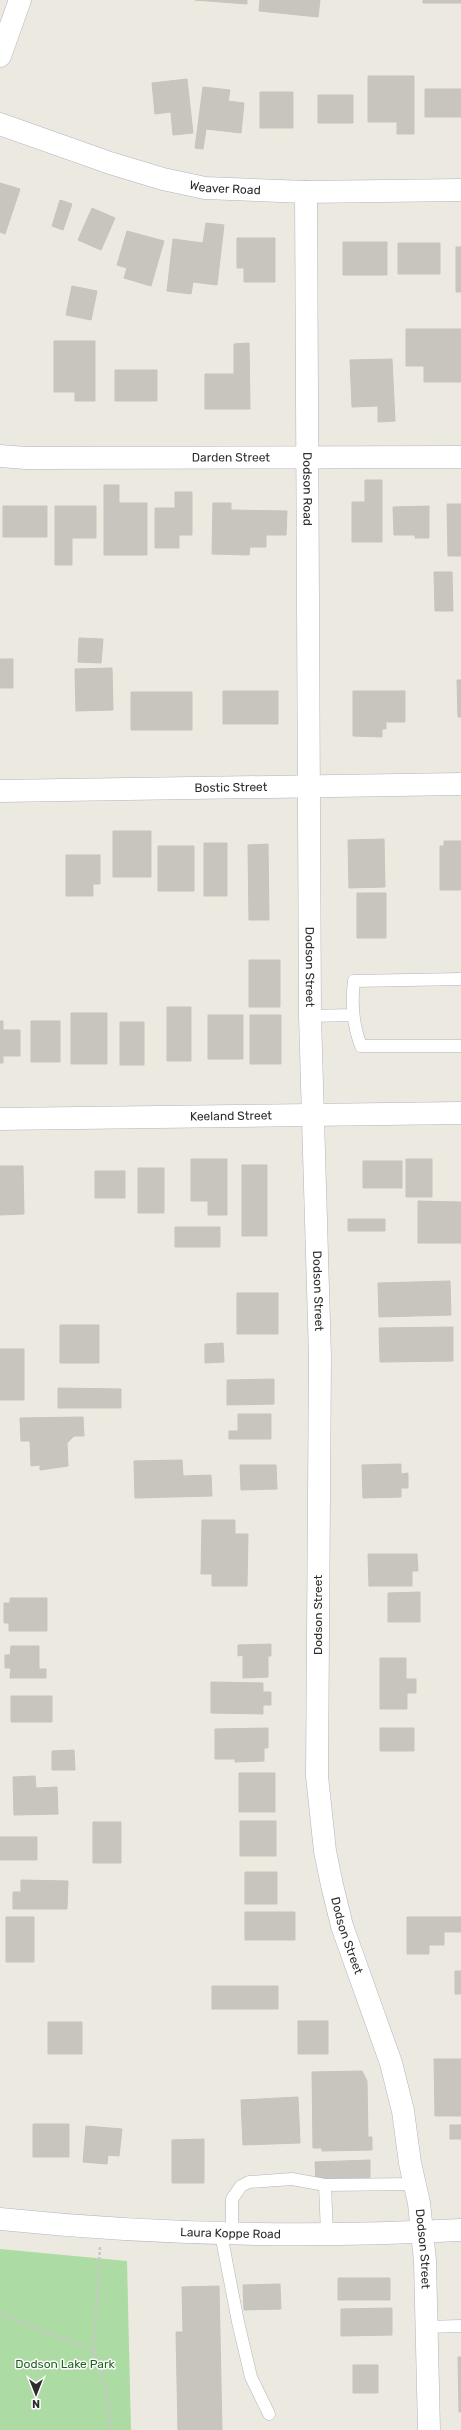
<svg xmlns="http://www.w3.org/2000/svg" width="461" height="2430" font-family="Rubik,sans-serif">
<rect width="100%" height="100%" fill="#ece9e0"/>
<path fill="#acdba3" d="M0,2249L127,2261L131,2430H0Z"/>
<path fill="#c8c5bf" stroke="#c7c5ba" d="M195,0H247V4Z
M260,0H320L318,17L259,11Z
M423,0H461V3H423Z
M368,76H414V134H397V122H368Z
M187,79L193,133L173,135L171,112L155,114L152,83Z
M203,87L230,90L228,101L244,103L241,133L206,129L203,149L195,148Z
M425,89H461V117H425Z
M260,92H293V128H260Z
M318,95H353V123H318Z
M0,183L20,189L5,234L0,232Z
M60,200L72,204L63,230L52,226Z
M92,208L115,218L101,250L78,240Z
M206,223L224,225L217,285L193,282L191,294L167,291L173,239L203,243Z
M127,231L164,241L151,286L124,278L127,268L117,265Z
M237,238H275V282H244V268H237Z
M343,242H387V275H343Z
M398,243H440V274H398Z
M456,247H461V292H456Z
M72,286L97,291L91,320L66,315Z
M406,329H461V382H424V366H406Z
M54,341H95V401H75V392H54Z
M249,343L250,409H205V374H234V344Z
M392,359L395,421L378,422V406L352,407L350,360Z
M115,370H157V401H115Z
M365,480H382V542H352V502H365Z
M104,485H119V503H147V555H104Z
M175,492H192V535H179V548H155V508H175Z
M213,503H231V510L287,511L286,535H266V547H250L249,555L212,554Z
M447,504H461V556H448Z
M3,506H47V537H3Z
M55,506H96V538H72V565H55Z
M429,506V538H415V535H394L393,507Z
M434,572H452L453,611H435Z
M79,638L103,639L101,663L78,662Z
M0,659H13V688H0Z
M112,668L113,710L76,711L75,669Z
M457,680H461V717H458Z
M223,691H278V724H223Z
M353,691H405V722H386V729H382V737L353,736Z
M131,692H192V730H131Z
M113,831H151V877H113Z
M384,839L385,887L349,888L348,840Z
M444,841H461V890H440V846H444Z
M204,843H227V896H204Z
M268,844L269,920H249L248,845Z
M158,846H194V891H158Z
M66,855H100V884H93V896H66Z
M357,893H386V938H357Z
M249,960H280V1007H249Z
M167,1007H191V1061H167Z
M71,1013H107V1064H71Z
M208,1015H243V1059H208Z
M250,1015H281V1064H250Z
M0,1021H3V1030H20V1056H3V1063H0Z
M31,1021H60V1062H31Z
M120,1022H144V1065H120Z
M191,1159H227V1215H208V1201H191Z
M406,1159H432V1197H406Z
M363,1161H402V1188H363Z
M242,1165H267V1236H242Z
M0,1166H23L24,1214L0,1215Z
M138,1168H164V1213H138Z
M95,1171H125V1198H95Z
M418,1201L461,1202V1243H418Z
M348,1219H385V1231H348Z
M175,1227H220V1247H175Z
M450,1281L451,1315L379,1317L378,1283Z
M237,1293H278V1334H237Z
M60,1325H99V1363H60Z
M453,1327V1361L380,1362L379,1328Z
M223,1343L224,1362L205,1363V1344Z
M0,1349H24V1400H0Z
M274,1379V1404L227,1405V1380Z
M58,1388L121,1389V1408H58Z
M238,1414H271V1439H229V1431H238Z
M83,1417L84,1436H74L67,1443L68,1466L40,1470V1465L31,1466L30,1441H21L20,1418Z
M182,1460L183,1476L211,1475L212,1496L135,1498L134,1461Z
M401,1464V1474L408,1473V1488H401V1497L363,1498L362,1465Z
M240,1465H276L277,1489L241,1490Z
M202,1520H235V1534H248L247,1586H212V1574H201Z
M368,1554H417L418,1571H412V1586H369Z
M420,1592V1622H388V1593Z
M10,1598H47V1631H9V1623H4V1603H10Z
M271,1644V1656H268V1677L243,1678V1655L238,1656V1645Z
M11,1646H39V1669H46V1678H10L11,1668H5V1655H10Z
M380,1658H406V1679H416V1693H407V1709H380Z
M211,1682L263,1683V1692H271V1705H263V1714L211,1713Z
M11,1696H52V1722H11Z
M268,1728V1748H264V1761L235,1762V1759H215V1729Z
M380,1728H414V1751H380Z
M74,1750L75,1770H52V1751Z
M239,1773H275V1812H239Z
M35,1776L36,1788L57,1787L58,1814L14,1815L13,1777Z
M240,1821H276V1856H240Z
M93,1822H121V1863H93Z
M0,1837H37V1860H0Z
M245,1872H277V1904H245Z
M21,1880L68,1881L67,1909H13V1892H21Z
M245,1912H295V1940H245Z
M6,1917H34V1962H6Z
M407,1917H461V1932H444V1945H429V1954H407Z
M455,1971H461V1994H455Z
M212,1986H278V2009H212Z
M298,2021H328V2054H298Z
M48,2022H82V2054H48Z
M434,2059H461V2116H435Z
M362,2071L367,2081L368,2137H372V2150L322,2151V2148H313L312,2072Z
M298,2097L300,2143L243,2145L241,2100Z
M33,2124H69V2157H33Z
M450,2125H461V2139H450Z
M86,2126L122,2129L119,2156L108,2155L107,2164L83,2162Z
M204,2139V2183H172V2140Z
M370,2160V2180L316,2182L315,2162Z
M338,2278H390V2300H338Z
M280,2284L281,2309L244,2310L243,2285Z
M219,2286L222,2430H178L176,2332H183L182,2287Z
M392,2308V2335L341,2336V2309Z
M458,2357H461V2412H459Z
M353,2365H378V2393H353Z"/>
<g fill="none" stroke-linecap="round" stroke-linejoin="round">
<defs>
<path id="lane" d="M461,979L354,981C351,1004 353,1025 361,1046H461
M310,1016L353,1015
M325,2185L327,2234
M221,2234L238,2322L251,2377L269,2414
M232,2234V2199L241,2186L249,2182L292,2179L325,2185L415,2184
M425,2327L461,2326"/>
<g id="street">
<path d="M0,56L20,0"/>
<path id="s1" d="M306,192L310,1016L320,1357L317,1776L325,1851L332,1885L342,1926L391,2063L403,2111L410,2163L419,2203L425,2261L429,2430"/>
<path id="s2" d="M0,456L26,458L461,457"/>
<path id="s3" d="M0,791L461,784"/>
<path id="s4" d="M0,1119L461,1113"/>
</g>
<g id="secondary">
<path id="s5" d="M0,124L110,163L163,179L205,188L306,192L461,190"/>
<path id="s6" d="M0,2219C154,2235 307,2238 461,2230"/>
</g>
</defs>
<use href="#lane" stroke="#b3b3be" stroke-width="13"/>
<use href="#street" stroke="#b3b3be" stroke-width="23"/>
<use href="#secondary" stroke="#b3b3be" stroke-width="23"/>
<path stroke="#c8c8c8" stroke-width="2.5" stroke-dasharray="3 2" stroke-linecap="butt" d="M100,2247L94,2351L105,2384L112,2430
M0,2313L94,2351"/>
<use href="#lane" stroke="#fff" stroke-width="12"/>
<use href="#street" stroke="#fff" stroke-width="22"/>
<use href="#secondary" stroke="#fff" stroke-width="22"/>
</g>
<g text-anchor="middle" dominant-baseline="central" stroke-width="3" stroke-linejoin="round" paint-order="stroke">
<g font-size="12" fill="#2c2c2c" stroke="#fff">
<text stroke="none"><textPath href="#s5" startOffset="235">Weaver Road</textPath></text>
<text stroke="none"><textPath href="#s2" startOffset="231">Darden Street</textPath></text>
<text stroke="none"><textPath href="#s1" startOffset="297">Dodson Road</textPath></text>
<text stroke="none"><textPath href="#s3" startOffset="231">Bostic Street</textPath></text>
<text stroke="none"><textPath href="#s1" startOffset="775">Dodson Street</textPath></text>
<text stroke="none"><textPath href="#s4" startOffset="231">Keeland Street</textPath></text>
<text stroke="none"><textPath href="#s1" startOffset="1099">Dodson Street</textPath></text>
<text transform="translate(318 1615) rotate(-90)">Dodson Street</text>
<text stroke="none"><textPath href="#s1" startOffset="1747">Dodson Street</textPath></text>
<text stroke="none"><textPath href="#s6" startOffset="231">Laura Koppe Road</textPath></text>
<text stroke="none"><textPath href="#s1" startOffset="2071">Dodson Street</textPath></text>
</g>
<g font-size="12" fill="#256124" stroke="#fff">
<text x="65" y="2364">Dodson Lake Park</text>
</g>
</g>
<g transform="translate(36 2394) rotate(180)" stroke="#ffffff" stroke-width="3" paint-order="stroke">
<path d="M0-3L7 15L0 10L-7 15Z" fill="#2c2c2c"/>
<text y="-6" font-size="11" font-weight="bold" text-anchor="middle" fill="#2c2c2c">N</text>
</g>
</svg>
